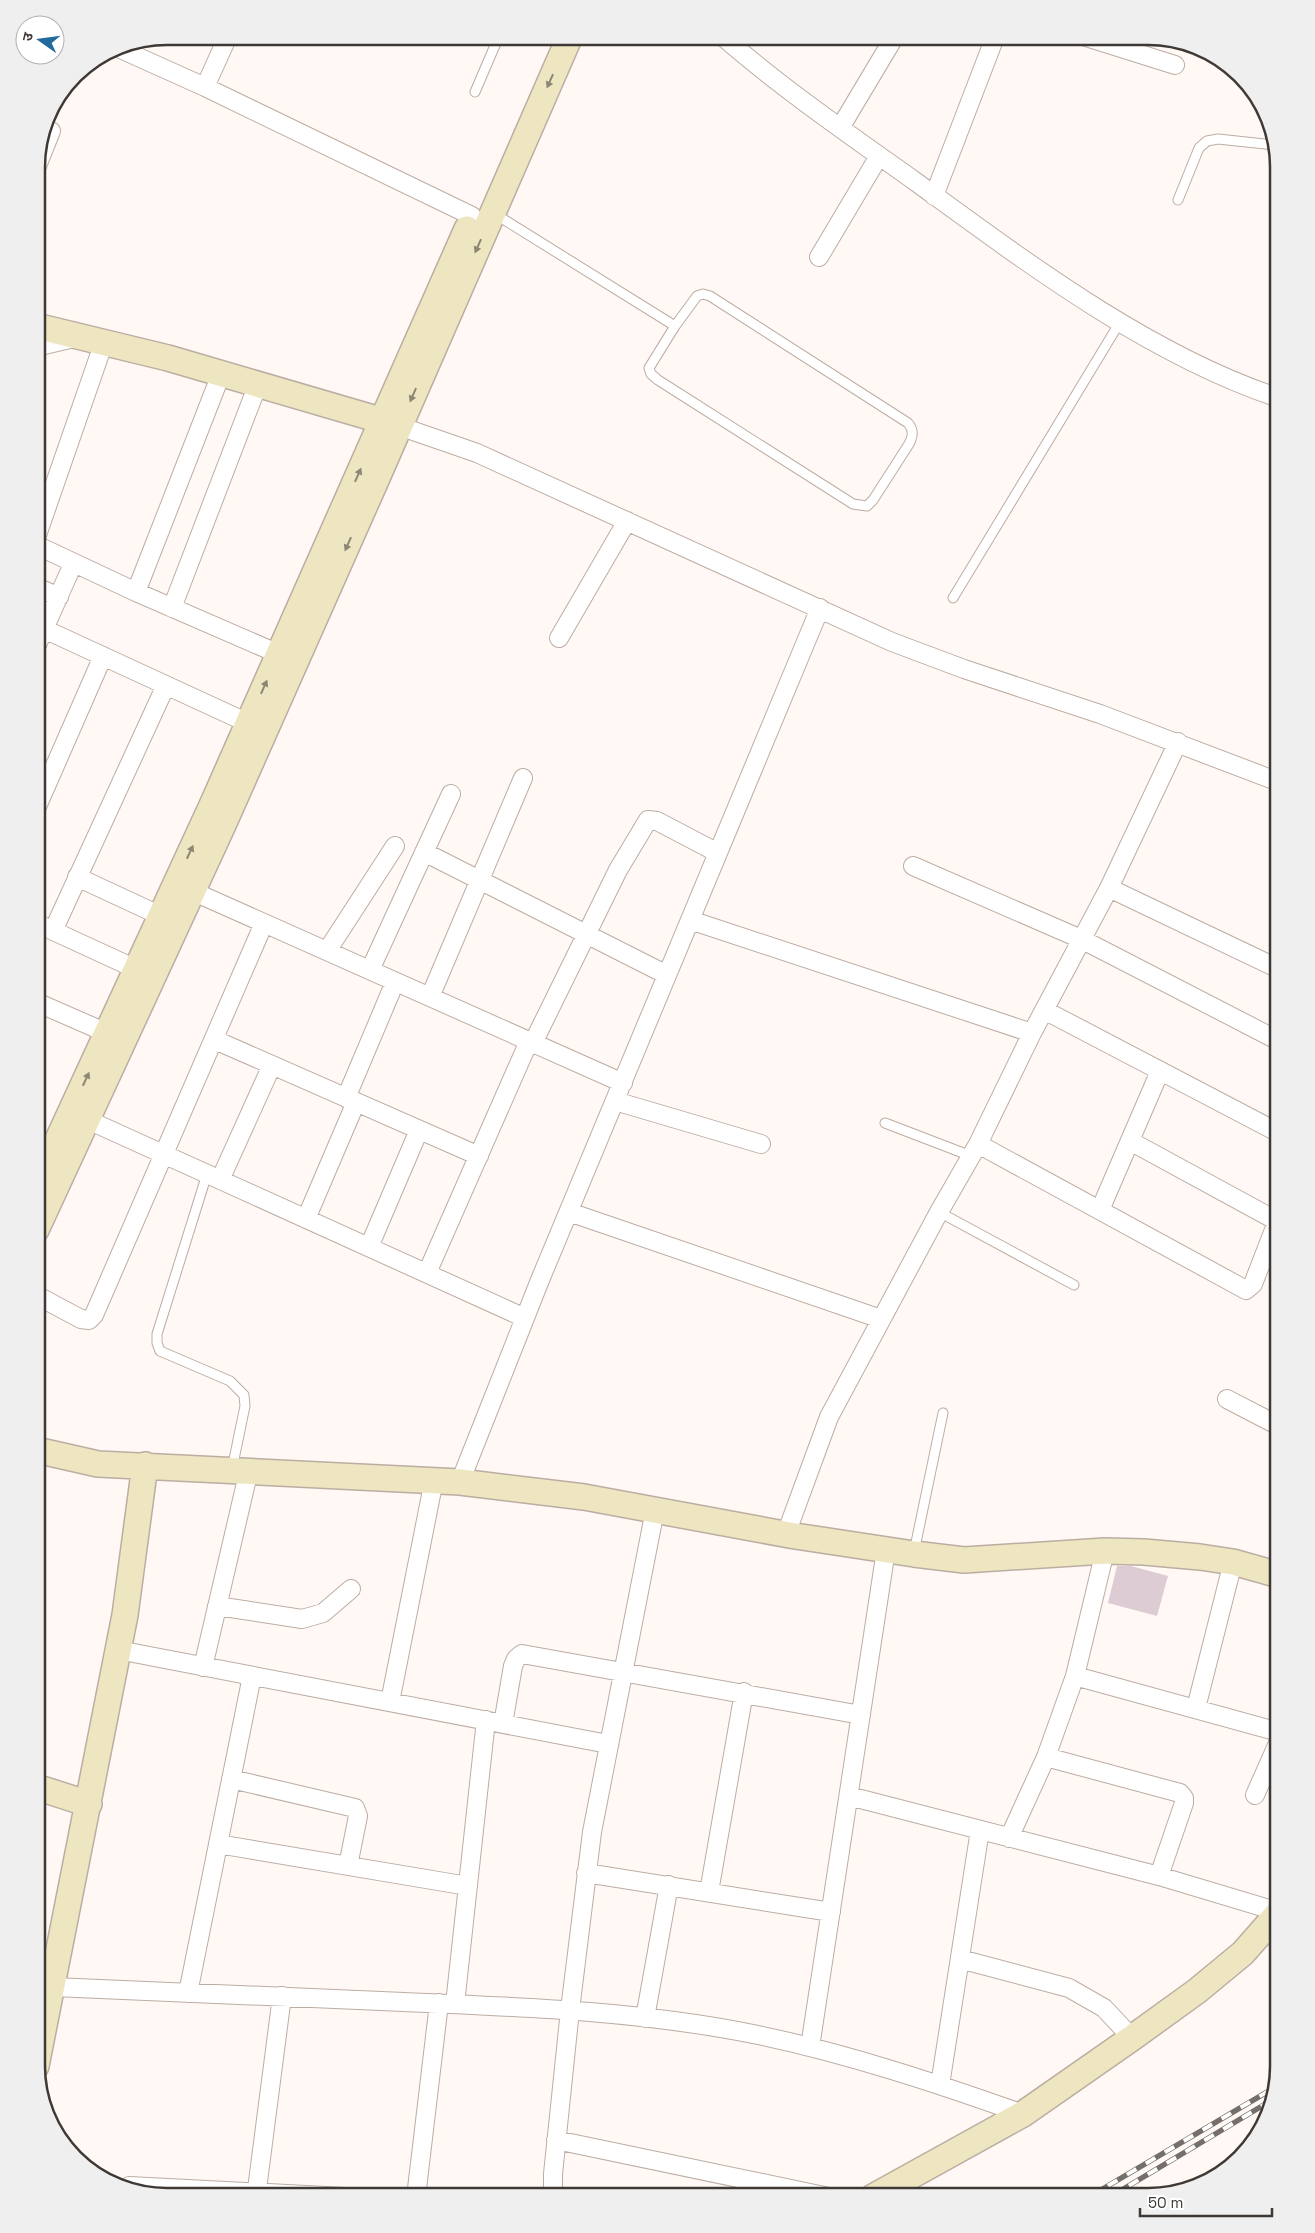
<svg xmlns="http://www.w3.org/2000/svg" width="1315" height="2233" font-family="'Space Grotesk','Noto Sans Devanagari',sans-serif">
<rect width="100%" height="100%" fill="#fff8f4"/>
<path fill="#ddccd4" d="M1117,1566H1131L1168,1576L1157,1616L1108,1603Z"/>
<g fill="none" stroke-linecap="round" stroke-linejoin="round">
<defs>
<path id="lane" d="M485,36L497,42
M475,92L499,36
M1178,200L1199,148L1207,141L1218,139L1274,145
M495,214L675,326L649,368L651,374L658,380L853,504L867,506L873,500L909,444C913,436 914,430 908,423L710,296L703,294L697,296L675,326
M953,598L1120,322
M885,1123L971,1156
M207,1174L157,1334V1343L160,1351L230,1381L244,1395L245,1406L232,1469
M939,1212L1074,1285
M914,1552L943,1413"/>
<path id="street" d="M722,36C783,89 850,135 916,182C1026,262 1149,355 1279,398
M1086,37L1175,65
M116,47L205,87L472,216
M205,87L228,36
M840,128L895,36
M37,166L51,131
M934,196L995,37
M819,257L879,156
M36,347L78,337
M399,426L477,453L892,642L964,669L1100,714L1279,782
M36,538L104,342
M36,545L136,592L288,658
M36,587L59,597
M136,592L221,374
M172,608L258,384
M44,629L248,723
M559,638L627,521
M36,647L73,564
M36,809L103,656
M424,852L667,975
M913,866L1081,939L1279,1041
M77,877L161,916
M183,887L623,1083
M1109,888L1279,969
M690,920L1032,1033
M36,923L136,969
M53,931L166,685
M327,951L395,846
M370,970L451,794
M430,997L523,778
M36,1002L107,1033
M1044,1010L1279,1133
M215,1040L479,1156
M533,1043L618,870L648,820L657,821L718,853
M346,1098L395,982
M615,1101L761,1144
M77,1115L525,1318
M1130,1141L1277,1221
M978,1144L1246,1290L1253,1284L1279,1217
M220,1180L272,1065
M1100,1210L1160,1071
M569,1212L881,1319
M306,1219L356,1102
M369,1247L419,1130
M427,1273L529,1041
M36,1295L81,1319L89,1320L94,1315L264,923
M1227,1399L1279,1426
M460,1482L540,1280L820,608
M786,1534L829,1417L939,1212L978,1144L1032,1033L1109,888L1178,742
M217,1606L302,1619L323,1613L351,1589
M118,1650L608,1744
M203,1667L249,1470
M1075,1676L1279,1732
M390,1702L434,1480
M1196,1708L1233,1562
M503,1724L513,1666L516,1659L522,1654L861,1715
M1046,1757L1180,1793L1184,1798V1803L1159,1876
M231,1779L355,1808L358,1816L348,1866
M1255,1795L1279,1741
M849,1796L1159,1876L1279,1912
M1009,1838L1046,1757L1075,1676L1105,1551
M218,1844L468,1886
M586,1873L831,1912
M709,1892L744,1692
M960,1959L1069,1988L1104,2008L1132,2038
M54,1987C170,1992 287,1997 404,2002C523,2007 641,2011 758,2035C848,2054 936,2083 1023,2114
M188,1993L252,1676
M455,2004L486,1720
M645,2018L669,1885
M810,2047L886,1550
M940,2085L980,1830
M556,2140L829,2197
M129,2186L345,2197
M256,2197L282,1996
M416,2197L439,2003
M553,2197V2174L570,2010L592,1832L655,1510"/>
<path id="secondary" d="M36,326L168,358L397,425
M36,1187L213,803L467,229
M36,1230L223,825L377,478L570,36
M36,1450L98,1464L460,1482L584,1497L795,1536L914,1554L964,1560L1105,1551L1144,1552L1200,1557L1233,1562L1279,1575
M36,1787L89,1804
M36,2066L125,1615L145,1465
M873,2197L1023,2114L1132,2038L1197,1991L1243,1953L1279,1912"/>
</defs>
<use href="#lane" stroke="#bcada3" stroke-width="11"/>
<use href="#street" stroke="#bcada3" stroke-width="20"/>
<use href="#secondary" stroke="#bcada3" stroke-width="28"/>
<use href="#lane" stroke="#fff" stroke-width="9"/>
<use href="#street" stroke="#fff" stroke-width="18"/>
<use href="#secondary" stroke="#eee5c1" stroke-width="25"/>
<defs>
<path id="rail" d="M1089,2197L1272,2089
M1110,2197L1267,2103"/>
</defs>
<use href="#rail" stroke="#756f6b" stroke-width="5.5"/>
<use href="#rail" stroke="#fff" stroke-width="4" stroke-dasharray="11" stroke-linecap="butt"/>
</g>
<defs><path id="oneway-solid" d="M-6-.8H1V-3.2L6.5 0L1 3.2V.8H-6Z" transform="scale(1.25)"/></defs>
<g fill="#8e8674">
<use href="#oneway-solid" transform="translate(550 81) rotate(114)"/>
<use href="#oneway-solid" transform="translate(478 246) rotate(114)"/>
<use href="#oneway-solid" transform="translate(413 395) rotate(114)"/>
<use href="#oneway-solid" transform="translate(358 475) rotate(-66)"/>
<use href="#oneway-solid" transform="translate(348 544) rotate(114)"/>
<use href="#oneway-solid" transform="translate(264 687) rotate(-66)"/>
<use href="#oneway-solid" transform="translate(190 852) rotate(-65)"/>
<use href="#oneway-solid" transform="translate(86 1079) rotate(-65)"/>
</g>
<path d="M0 0H1315V2233H0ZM167 45H1148A122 122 0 0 1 1270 167V2066A122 122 0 0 1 1148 2188H167A122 122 0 0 1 45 2066V167A122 122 0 0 1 167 45Z" fill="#f0efef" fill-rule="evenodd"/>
<path fill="none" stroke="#3f3935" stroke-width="2.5" d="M167 45H1148A122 122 0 0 1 1270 167V2066A122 122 0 0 1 1148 2188H167A122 122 0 0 1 45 2066V167A122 122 0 0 1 167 45Z"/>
<g transform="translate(40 40) rotate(284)"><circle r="24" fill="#ffffff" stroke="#b2b0ae"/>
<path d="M0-4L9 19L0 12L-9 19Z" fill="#22699d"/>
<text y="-8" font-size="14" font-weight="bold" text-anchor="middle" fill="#3f3935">उ</text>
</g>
<path d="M1140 2208v8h132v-8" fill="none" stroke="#3f3935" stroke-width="2.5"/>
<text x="1148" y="2208" font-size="15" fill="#3f3935" stroke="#ffffff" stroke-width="4" paint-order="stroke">50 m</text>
</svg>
